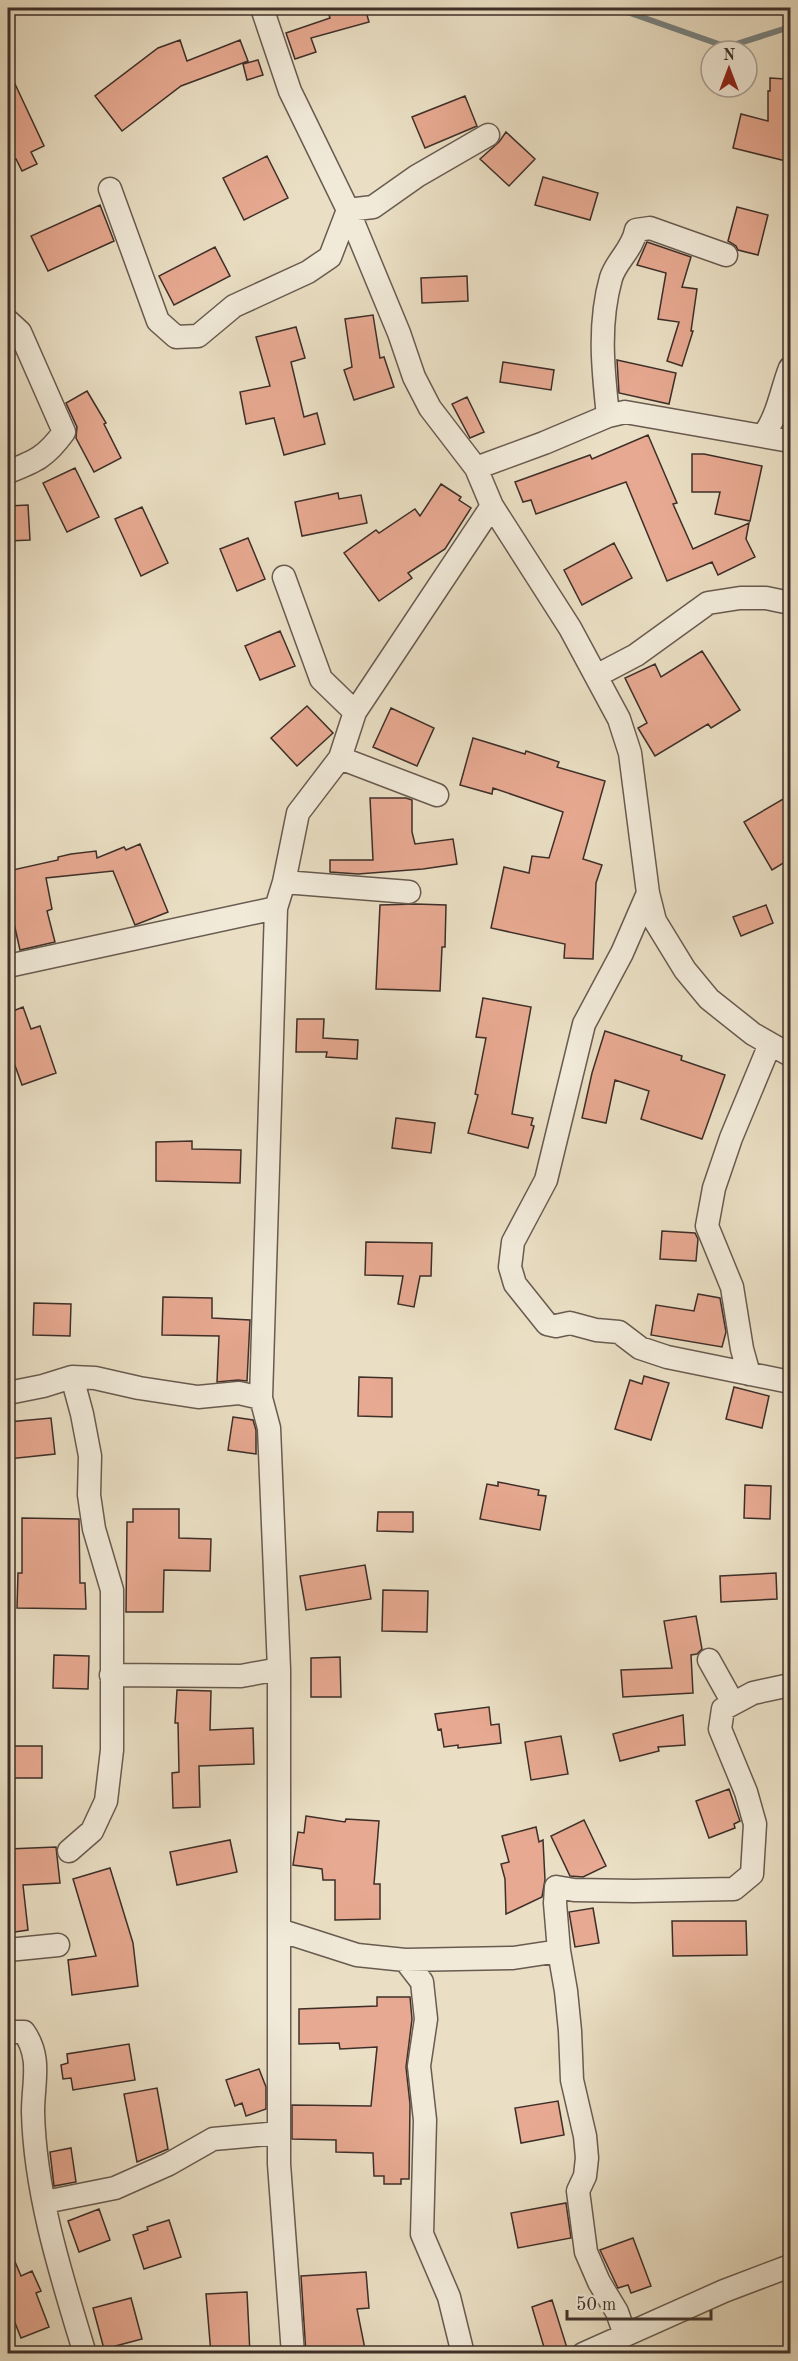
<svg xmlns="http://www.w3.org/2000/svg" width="798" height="2361" font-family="'Old Standard TT',serif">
<rect width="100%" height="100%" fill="#eadfc4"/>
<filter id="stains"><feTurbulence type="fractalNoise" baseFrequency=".00333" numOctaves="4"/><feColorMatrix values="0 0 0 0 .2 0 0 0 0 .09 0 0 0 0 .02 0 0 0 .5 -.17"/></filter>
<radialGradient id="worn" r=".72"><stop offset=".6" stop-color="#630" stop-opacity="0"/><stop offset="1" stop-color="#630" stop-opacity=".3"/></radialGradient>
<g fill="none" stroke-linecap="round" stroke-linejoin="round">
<path stroke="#768282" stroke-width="6" d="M616,8L727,47L790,27"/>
</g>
<path fill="#e7a991" stroke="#3e2f29" stroke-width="1.5" d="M327,8H365L369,22L311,38L316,52L295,59L286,33L330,18Z
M180,40L187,61L240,40L248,61L181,86L122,131L95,96L158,48Z
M258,60L263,75L247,80L243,64Z
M8,69L44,146L31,152L37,164L22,171L16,159L8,163Z
M770,78L785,79V84H790V162L733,148L741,114L768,121V91H770Z
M465,96L477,126L425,148L412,117Z
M506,132L535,159L509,186L480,159L499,142Z
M267,156L288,198L244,220L223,178Z
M543,177L598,193L590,220L535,205Z
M100,205L114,241L48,271L31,236Z
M737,207L768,215L758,255L738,250L736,246L728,241Z
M647,242L691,257L682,287L697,289L691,331H693L682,366L667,361L679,322L658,319L666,273L637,265Z
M215,247L230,276L174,305L159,276Z
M467,276L468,301L422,303L421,278Z
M373,315L380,358L384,357L394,387L354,400L344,370L352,367L345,319Z
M296,327L305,358L291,362L304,417L317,413L325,444L284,455L274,418L246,424L240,392L270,386L256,337Z
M617,360L676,373L669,404L619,393Z
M503,362L554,370L551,390L500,382Z
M87,391L106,423L104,424L121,458L94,472L76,438L77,427L66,403Z
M467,397L484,432L470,438L452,404Z
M648,435L677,503L673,504L693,549L749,523L746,539L755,557L718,575L712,562L667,581L626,482L536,514L531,500L523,502L515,482L590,455L592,459Z
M692,454H704L762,466L750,521L715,514L720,492H692Z
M75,468L99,517L67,532L43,483Z
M441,484L461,497L459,500L471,508L445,549L408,573L412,578L379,601L344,553L376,530L379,533L415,509L420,516Z
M338,493L339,499L361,495L367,523L302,536L295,502Z
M28,505L30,540L8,541V506Z
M142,507L168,563L141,576L115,519Z
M248,538L265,579L237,591L220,549Z
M614,543L632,578L582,605L564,570Z
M280,631L295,666L260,680L245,646Z
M702,651L740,710L711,728L708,724L655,756L638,728L647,723L625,678L655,664L661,677Z
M307,706L333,733L297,766L271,738Z
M391,708L434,728L417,766L373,747Z
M473,738L525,754L526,751L559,762L557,767L605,781L583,859L602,865L596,883L593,959L564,958L565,944L491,928L504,867L529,873L532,856L549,858L563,812L493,788L492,794L460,785Z
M790,795V859L772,870L744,822Z
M370,798H406L412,800V832L415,844L453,839L457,864L423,869L358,874L330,872V860H373Z
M140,844L168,912L135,925L113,871L46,878L52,909L47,911L55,942L20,950L13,919L8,920V871L58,860V857L71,854L96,851L97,858L124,847L126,850Z
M416,904L446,905L445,947H442L440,991L376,989L380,905Z
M766,905L773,923L741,936L733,917Z
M483,998L531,1007L512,1114L533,1118L531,1125L534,1126L528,1148L468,1133L478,1095L475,1094L486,1038L476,1037Z
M23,1007L31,1029L40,1026L56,1073L22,1085L8,1046V1013Z
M297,1019H324L323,1038L358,1040L357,1059L326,1057L327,1052H296Z
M605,1031L682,1056L681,1060L725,1075L702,1139L641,1119L649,1091L615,1080L606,1123L582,1118L592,1073Z
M396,1118L435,1123L431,1153L392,1148Z
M192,1141V1149L241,1150L240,1183L156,1181V1142Z
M662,1231L695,1233L698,1239L696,1261L660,1259Z
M366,1242L432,1243L431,1276H420L414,1307L398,1304L403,1276L365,1275Z
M698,1294L720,1298L726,1332L722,1347L651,1335L656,1305L694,1311Z
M163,1297L212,1298V1318L250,1320L247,1381L238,1380L217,1382L219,1336L162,1335Z
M34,1303L71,1304L70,1336L33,1335Z
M644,1376L669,1383L651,1440L615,1429L630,1380L642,1384Z
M359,1377L392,1378V1417L358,1416Z
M734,1387L769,1396L762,1428L726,1419Z
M233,1417L253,1420L256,1430V1454L228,1450Z
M51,1418L55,1454L8,1459V1422Z
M498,1482L539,1490L538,1495L546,1496L540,1530L480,1519L487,1484L498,1486Z
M745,1485L771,1486L770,1519L744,1518Z
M133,1509H179V1538L211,1539L210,1571L164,1570L163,1612H126L127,1522H133Z
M378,1512H413V1532L377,1531Z
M22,1518L79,1519L80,1583H85L86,1609L17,1608L18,1573H22Z
M365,1565L371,1599L306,1610L300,1576Z
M776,1573L777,1599L721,1602L720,1576Z
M383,1590L428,1591L427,1632L382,1631Z
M696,1616L702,1649L697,1654L691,1655L693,1693L623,1697L621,1670L672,1668L664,1621Z
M54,1655L89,1656L88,1689L53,1688Z
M340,1657L341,1697H311V1658Z
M177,1690L211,1691L210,1730L253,1728L254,1764L199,1766L200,1807L173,1808L172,1773L179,1772L178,1723H175Z
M489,1707L491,1725L499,1724L501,1743L458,1748V1745L444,1747L441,1729L438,1730L435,1714Z
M683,1715L685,1745L658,1747L659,1751L620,1761L613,1734Z
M561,1736L568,1774L531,1780L525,1742Z
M8,1746H42V1778H8Z
M729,1789L740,1821L734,1824L735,1828L709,1838L696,1801Z
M306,1816L345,1822L346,1819L379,1821L374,1884H380V1919L335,1920V1880H323L322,1869L293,1865L298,1832L304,1833Z
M584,1820L606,1866L583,1877L570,1876L551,1836Z
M536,1827L539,1842L543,1840L545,1880L542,1897L506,1914L505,1879L501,1864L509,1862L502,1836Z
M230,1840L237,1872L177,1885L170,1852Z
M56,1847L60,1883L23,1885L28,1930L8,1933V1901L11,1900L8,1849Z
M110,1868L133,1943L138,1986L72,1995L68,1960L96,1956L73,1879Z
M593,1908L599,1943L575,1947L569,1912Z
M672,1921H746L747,1955L673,1956Z
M377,1997H410L412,2019L406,2067L410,2104L409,2179H401V2184H384V2176H374L373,2153L336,2152V2140L292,2139V2105L371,2106L377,2047L340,2049L339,2043L299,2044V2009L377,2006Z
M129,2044L135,2080L73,2090L71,2078L63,2079L61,2065L68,2063L67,2054Z
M259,2069L266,2087V2109L246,2116L242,2103L235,2106L226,2080Z
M157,2088L168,2149L137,2162L124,2094Z
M558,2101L564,2135L521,2143L515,2108Z
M71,2148L76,2182L54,2186L50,2152Z
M566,2203L571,2238L518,2248L511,2213Z
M99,2209L110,2240L79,2252L68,2221Z
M169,2220L181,2257L144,2269L133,2235L148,2230L147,2227Z
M633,2238L651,2286L631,2293L628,2285L618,2288L600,2250Z
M8,2245L21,2276L32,2271L41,2291L36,2293L49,2327L21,2338L8,2305Z
M366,2272L369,2308L357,2309L366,2354H306L301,2276Z
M247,2292L250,2354H211L206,2294Z
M131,2298L142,2339L104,2349L93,2308Z
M552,2300L567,2348L546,2354L532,2307Z"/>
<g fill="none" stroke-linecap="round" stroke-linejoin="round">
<defs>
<path id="minor" d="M262,8L290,91L348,210L399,333L414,377L430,408L476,468L492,506L570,628L619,719L630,753L648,893L655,921L685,970L709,999L753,1034L790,1055
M110,189L158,321L176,337L198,336L234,306L308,272L330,257L348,210L373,207L417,176L488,135
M8,321L20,332L64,432C46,457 36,461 8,472
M608,416C603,370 598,324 611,278C616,261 633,249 636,230L650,228L726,255
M763,436C778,416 781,391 790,368
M476,468L544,443L608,416L625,412L790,441
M284,577L321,679L355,712
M596,676L636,655L708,603L740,598H766L790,603
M340,758L437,795
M284,882L409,892
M648,893L622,953L584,1024L546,1180L513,1242L510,1267L515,1284L547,1324L556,1326L570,1323L596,1330L619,1332L640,1348L667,1357L790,1382
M8,966L276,908
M749,1374L742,1349L732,1287L707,1226L714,1188L731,1138L770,1044
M8,1393L43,1386L72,1377L95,1378L139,1388L198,1397L239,1393L261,1398
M709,1660L733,1703
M111,1675L241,1676L279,1669
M69,1851L92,1831L106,1801L112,1750V1590L94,1529L89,1495L90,1456L82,1414L72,1377
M279,1930L357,1955L405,1960L513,1958L559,1951L566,1991L570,2031L572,2080L585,2136L587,2158L585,2176L578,2191L586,2252L599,2282L617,2312L625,2335
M8,1950L58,1945
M559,1951L555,1903L556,1887L574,1890L634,1891L734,1889L752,1874L755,1824L746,1792L720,1729L723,1709L753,1693L790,1685
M405,1960L422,1982L426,2019L419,2066L425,2120L422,2234L449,2297L463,2354
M8,2032H24C42,2058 33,2082 33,2112C35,2194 61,2275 85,2354
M45,2202L115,2188L169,2164L213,2139L279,2133
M293,2354L279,2164V1669L269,1428L261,1398L276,908L284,882L298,813L340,758L355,712L492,506
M583,2354L724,2291L790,2266"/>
</defs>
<use href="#minor" stroke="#695b50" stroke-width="25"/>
<use href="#minor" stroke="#f1ead9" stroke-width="22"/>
</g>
<rect width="798" height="2361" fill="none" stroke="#eadfc4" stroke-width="30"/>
<rect x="9" y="9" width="780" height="2343" fill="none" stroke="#3e2f29" stroke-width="3"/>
<rect x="15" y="15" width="768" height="2331" fill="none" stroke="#3e2f29" stroke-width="1.5"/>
<g transform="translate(729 69)"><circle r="28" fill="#f1ead9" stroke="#a99f93" stroke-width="1.5"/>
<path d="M0-4.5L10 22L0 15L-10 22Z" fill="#8f2418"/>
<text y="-9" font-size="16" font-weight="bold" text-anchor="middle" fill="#3e2f29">N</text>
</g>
<path d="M567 2310v9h144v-9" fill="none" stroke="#3e2f29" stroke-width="3"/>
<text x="576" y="2310" font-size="18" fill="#3e2f29" stroke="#f1ead9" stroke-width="4.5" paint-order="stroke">50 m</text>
<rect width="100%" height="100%" filter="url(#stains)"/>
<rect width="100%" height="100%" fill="url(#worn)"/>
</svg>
